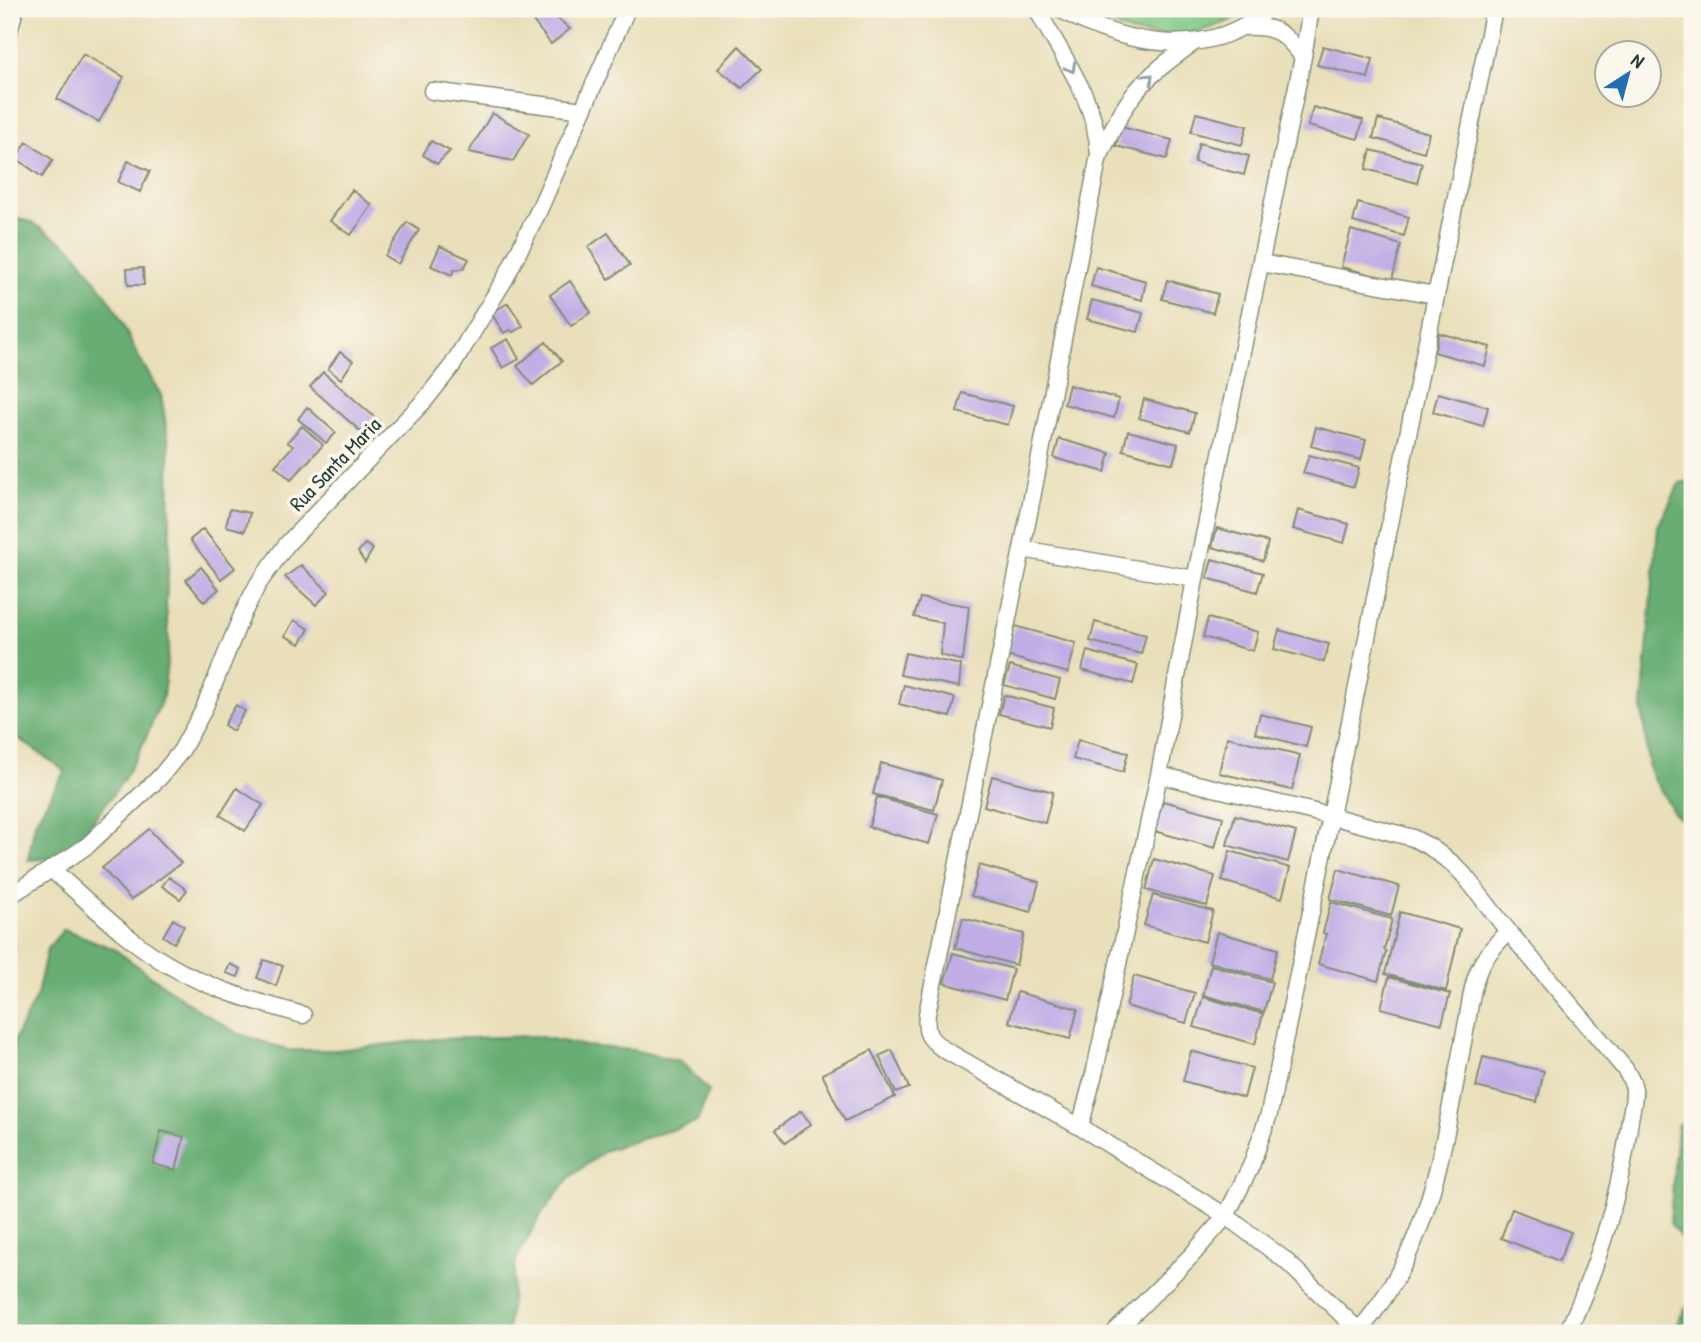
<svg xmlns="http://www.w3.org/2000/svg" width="1701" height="1342" font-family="'Patrick Hand',sans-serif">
<rect width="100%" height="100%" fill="#fbf7ec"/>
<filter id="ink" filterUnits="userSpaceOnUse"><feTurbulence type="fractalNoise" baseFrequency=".0143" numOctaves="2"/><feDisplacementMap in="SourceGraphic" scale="14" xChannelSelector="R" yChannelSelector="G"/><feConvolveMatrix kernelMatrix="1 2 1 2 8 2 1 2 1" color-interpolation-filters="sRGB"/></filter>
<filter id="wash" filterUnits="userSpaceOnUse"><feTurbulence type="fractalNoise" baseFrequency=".00686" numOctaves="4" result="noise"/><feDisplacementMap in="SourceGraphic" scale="28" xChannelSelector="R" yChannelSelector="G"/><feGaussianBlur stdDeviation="1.57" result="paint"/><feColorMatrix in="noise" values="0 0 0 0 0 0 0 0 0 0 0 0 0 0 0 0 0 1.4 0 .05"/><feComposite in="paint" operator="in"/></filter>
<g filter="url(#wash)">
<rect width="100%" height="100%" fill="#e9dfba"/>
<path fill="#81c986" stroke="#50835d" stroke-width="2" d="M1073,9H1251C1217,31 1175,40 1134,33C1127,32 1120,28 1114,25C1100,20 1086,14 1073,9Z"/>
<path fill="#68ad73" stroke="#447554" stroke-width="2" d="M9,216L31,222L73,249L114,306L137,354L161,395L169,443L170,542L166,604L169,645L163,696L145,740L123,781L65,858L28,860L35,822L65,771L9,732Z
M1692,481V828L1675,815L1649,770L1642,708L1658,526L1680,483Z
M64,929L114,949L194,1007L237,1033L288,1050H336L436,1039L535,1036L586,1046L633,1050L680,1061L709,1091L697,1122L606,1150L569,1178L539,1218L516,1260L507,1333H9V1047L16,1037L37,995L47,949Z
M1692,1120V1253L1670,1223L1677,1125Z
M1692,1296V1333H1672Z"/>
<g id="blocks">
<path fill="#c1aee6" d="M549,11L570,29L551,44L533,21Z
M739,46L762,69L742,88L718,69Z
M1323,46L1373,59L1368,78L1317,65Z
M83,54L124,77L99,122L57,99Z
M1313,107L1363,120L1358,139L1308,126Z
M492,113L529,134L513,161L469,152Z
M1196,113L1247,126L1242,145L1191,132Z
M1378,119L1429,133L1424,152L1373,138Z
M1121,127L1172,140L1167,159L1116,146Z
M431,141L450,151L437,164L423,155Z
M27,142L53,160L42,177L16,158Z
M1199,143L1249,156L1244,175L1194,162Z
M1371,150L1422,163L1417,183L1366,169Z
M128,161L150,171L140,192L118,182Z
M352,190L372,205L351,235L330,221Z
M1358,203L1409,217L1404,236L1353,222Z
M407,222L419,230L398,264L385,256Z
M1351,230L1401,245L1392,280L1341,267Z
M608,233L630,265L609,279L588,247Z
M440,246L469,259L464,268L454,270L452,275L431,266Z
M1096,267L1146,281L1142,300L1091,286Z
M143,268L144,285H128L127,269Z
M1167,280L1218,294L1213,313L1162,299Z
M570,281L591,312L571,326L550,295Z
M1092,300L1143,313L1138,332L1087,319Z
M508,303L523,326L513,332L510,330L504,333L491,313Z
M1439,333L1490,347L1485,366L1434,352Z
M508,339L519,359L503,368L491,348Z
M546,342L562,361L533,385L517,366Z
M340,352L353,361L341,379L328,369Z
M323,372L379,421L366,436L310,387Z
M1069,385L1119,399L1114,418L1064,404Z
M962,393L1013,406L1008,425L957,412Z
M1438,393L1488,407L1483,426L1433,412Z
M1144,399L1195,413L1190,432L1139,418Z
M307,407L336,433L326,443L298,419Z
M302,426L323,445L291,480L275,466L293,446L287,442Z
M1316,427L1366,440L1361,460L1311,446Z
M1128,431L1178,444L1173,464L1123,450Z
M1059,439L1110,453L1105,472L1054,458Z
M1309,455L1359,468L1354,487L1303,473Z
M230,509L250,513L245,531L226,526Z
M1298,510L1349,524L1344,543L1293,529Z
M1217,528L1268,542L1263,561L1212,547Z
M203,529L235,568L221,579L190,540Z
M365,544L373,549L365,563L358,552Z
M1212,559L1263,573L1257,592L1207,578Z
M301,565L329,592L316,605L285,577Z
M201,567L219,589L204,602L186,580Z
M920,598L969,606L963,661L940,655L943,623L914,617Z
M1208,618L1258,632L1253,651L1203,637Z
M294,620L309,629L300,644L285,636Z
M1095,622L1146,635L1141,654L1090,641Z
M1015,626L1076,643L1068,673L1007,656Z
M1279,630L1329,644L1324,662L1274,649Z
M1087,651L1138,665L1133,684L1082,670Z
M905,653L961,665L959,687L900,675Z
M1010,666L1060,680L1055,699L1004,685Z
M904,685L955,698L950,717L899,704Z
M1004,695L1054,708L1050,727L999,714Z
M236,705L245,711L233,731L224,725Z
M1260,714L1311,727L1306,747L1255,733Z
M1227,737L1300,755L1292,790L1219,773Z
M1078,740L1128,753L1123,772L1073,759Z
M881,763L942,780L934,810L873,794Z
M992,776L1053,792L1045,823L984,806Z
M237,788L263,805L245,831L220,815Z
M877,797L938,814L929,844L869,827Z
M1163,801L1223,817L1215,848L1154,831Z
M1235,815L1296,832L1288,862L1227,845Z
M149,829L181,863L131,900L102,868Z
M1230,851L1290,868L1282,898L1222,881Z
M1154,859L1215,876L1207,906L1146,890Z
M979,865L1039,882L1031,912L971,896Z
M1338,869L1399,886L1391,916L1330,899Z
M169,877L187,890L180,899L162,886Z
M1153,895L1213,911L1205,942L1144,925Z
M1331,902L1392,919L1384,950L1386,951L1378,981L1318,964L1326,934L1323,933Z
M1400,912L1460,929L1446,991L1385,974Z
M963,918L1024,934L1016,965L955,948Z
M173,919L184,926L174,943L163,936Z
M1217,932L1278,949L1270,979L1209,962Z
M953,953L1013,969L1005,1000L944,983Z
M264,960L283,966L276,986L257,978Z
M230,964L241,969L238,977L226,973Z
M1211,965L1272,982L1264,1012L1203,995Z
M1134,976L1195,993L1186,1023L1126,1006Z
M1389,977L1450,994L1442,1024L1381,1008Z
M1017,992L1078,1009L1070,1039L1009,1022Z
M1203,997L1263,1014L1255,1044L1194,1027Z
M872,1050L895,1097L845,1121L822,1074Z
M892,1050L909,1088L896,1093L879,1056Z
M1191,1051L1252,1068L1244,1098L1183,1081Z
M1483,1057L1544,1071L1537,1102L1476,1087Z
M801,1111L811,1124L785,1143L775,1130Z
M161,1131L184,1137L176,1170L153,1164Z
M1512,1209L1571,1232L1559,1261L1501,1238Z"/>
</g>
</g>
<g filter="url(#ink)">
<use href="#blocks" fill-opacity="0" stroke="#848e77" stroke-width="2"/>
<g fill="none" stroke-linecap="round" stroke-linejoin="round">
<defs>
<path id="street" d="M1037,9C1062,58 1096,97 1099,155L1022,549L927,1014C925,1033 928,1038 943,1049L1080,1127L1226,1216L1285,1260L1361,1333
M1060,9C1123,45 1209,62 1267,9
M1244,27C1275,25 1285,33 1303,57
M9,31L15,9
M432,91L583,110
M1100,155C1110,134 1120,112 1135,93C1151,73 1172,58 1193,43
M1261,263L1435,295
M1022,549L1195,579
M1159,775L1331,816L1413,838L1430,847L1453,864L1464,875L1508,931L1625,1069C1628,1075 1633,1082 1634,1089C1635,1101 1630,1115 1629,1127C1619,1198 1597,1268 1567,1333
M51,869C86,899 127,941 167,964C209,989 257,1002 303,1015
M9,896L72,856L88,845L160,777L181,751L203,711L242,615L258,584L287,544L425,400L452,366L506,277L539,210L627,9
M1080,1127L1095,1070L1159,775L1195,579L1303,57L1311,9
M1114,1333L1191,1256L1226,1216L1251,1166L1269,1114L1331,816L1494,9
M1357,1333C1422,1260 1439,1172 1456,1079C1460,1058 1464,1037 1468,1016C1471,999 1473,981 1481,965C1488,952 1498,942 1508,931"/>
</defs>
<use href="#street" stroke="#848e77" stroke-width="19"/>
<use href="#street" stroke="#fff" stroke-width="16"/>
</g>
<defs><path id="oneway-chevron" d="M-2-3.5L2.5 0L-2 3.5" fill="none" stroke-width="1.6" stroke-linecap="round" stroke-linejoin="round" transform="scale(1.75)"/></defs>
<g stroke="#8f9e9a">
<use href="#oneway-chevron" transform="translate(1071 68) rotate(60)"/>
<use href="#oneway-chevron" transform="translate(1149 78) rotate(-45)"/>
</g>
</g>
<g text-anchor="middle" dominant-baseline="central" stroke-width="7" stroke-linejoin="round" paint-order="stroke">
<g font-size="21" fill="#1f3d34" stroke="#fbf7ec">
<text transform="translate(335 464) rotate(-46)">Rua Santa Maria</text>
</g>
</g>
<rect width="1701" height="1342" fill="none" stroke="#fbf7ec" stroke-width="35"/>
<g transform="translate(1628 74) rotate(36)"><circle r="33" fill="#fbf7ec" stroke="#a3ada2" stroke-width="2"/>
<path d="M0-5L12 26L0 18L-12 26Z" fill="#1f6fb2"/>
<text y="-10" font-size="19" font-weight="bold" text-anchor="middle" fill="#1f3d34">N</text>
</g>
</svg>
